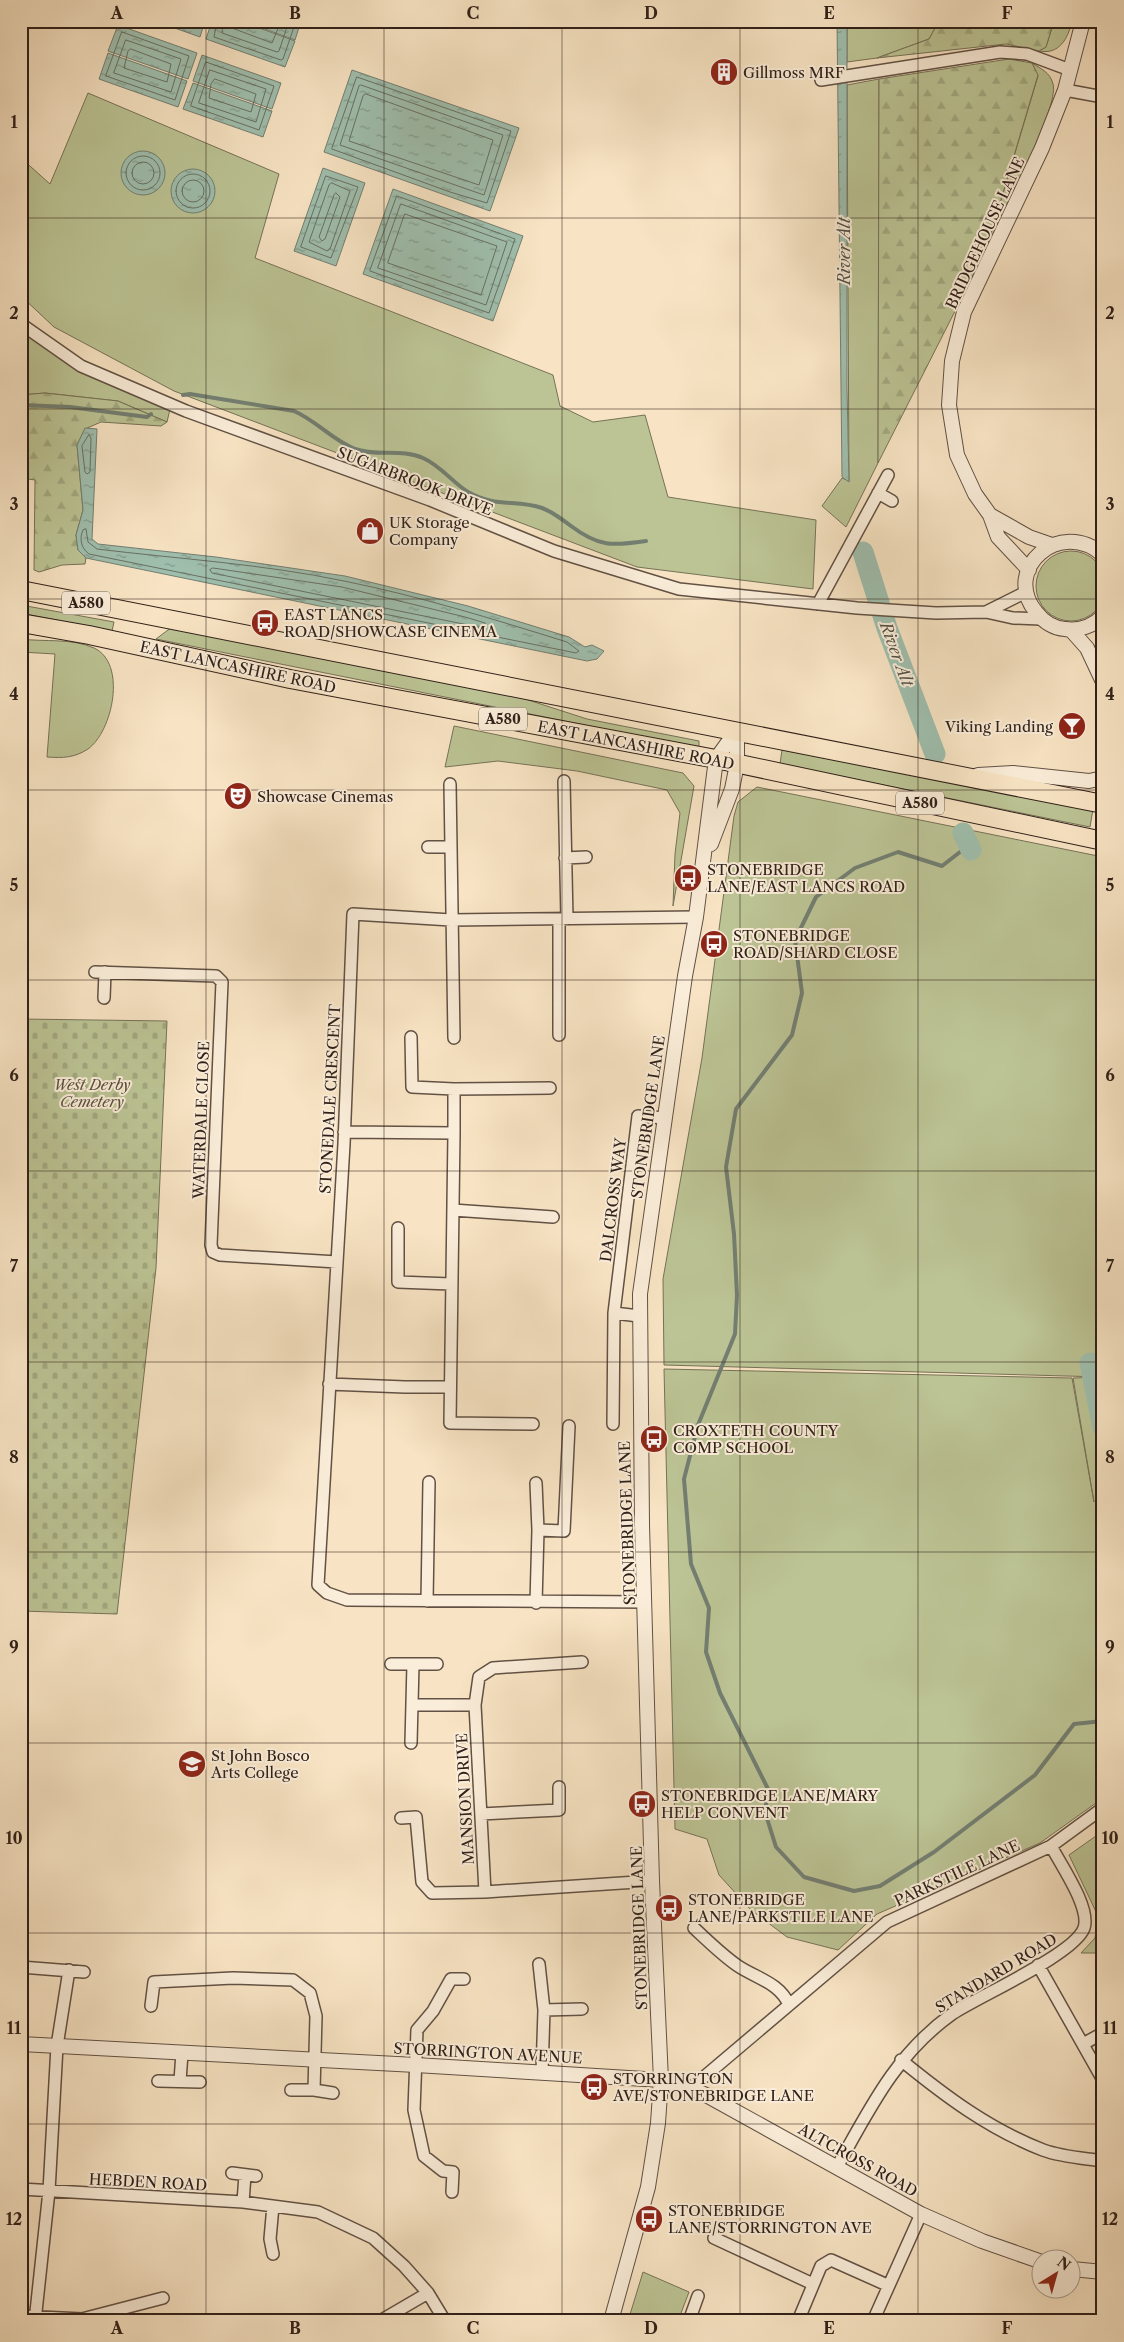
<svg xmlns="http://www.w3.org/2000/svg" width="1124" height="2342" font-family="'Libre Caslon Text',serif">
<defs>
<pattern id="forest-firs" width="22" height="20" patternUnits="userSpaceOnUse" patternTransform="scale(1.25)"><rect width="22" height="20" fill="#bcc495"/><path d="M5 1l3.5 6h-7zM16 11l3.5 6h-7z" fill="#a2a880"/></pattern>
<pattern id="cemetery-stones" width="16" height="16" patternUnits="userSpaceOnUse" patternTransform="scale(1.25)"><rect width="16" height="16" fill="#bcc495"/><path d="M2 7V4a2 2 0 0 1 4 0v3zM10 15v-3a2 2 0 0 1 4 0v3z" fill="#a2a880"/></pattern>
<pattern id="water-ripples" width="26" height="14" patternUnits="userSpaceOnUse" patternTransform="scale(1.25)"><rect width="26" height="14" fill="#9fbfae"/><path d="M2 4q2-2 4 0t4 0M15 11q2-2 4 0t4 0" fill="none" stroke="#829b8d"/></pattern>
</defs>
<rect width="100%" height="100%" fill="#f8e4c4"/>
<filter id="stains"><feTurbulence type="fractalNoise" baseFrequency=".004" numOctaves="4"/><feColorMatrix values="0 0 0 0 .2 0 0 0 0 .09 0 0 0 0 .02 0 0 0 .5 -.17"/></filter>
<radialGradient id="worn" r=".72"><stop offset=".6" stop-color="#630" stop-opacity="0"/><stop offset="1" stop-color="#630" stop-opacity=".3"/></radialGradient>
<path fill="#bcc495" stroke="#767257" d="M847,21H939L929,39L877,58L847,62Z
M1054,21H1072C1068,39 1059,55 1039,51L1046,47Z
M1032,63C1041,69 1050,72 1053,84C1060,107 999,222 986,250L1038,76Z
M879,79L878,463L846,527L822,506L842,478L849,481L847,85Z
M88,93L279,174L255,258L553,375L560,406L593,422L645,415L668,497L816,520L813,589L637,567L174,391L54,327L21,296V158L50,184Z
M21,329L70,365L170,409L167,422L118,401L45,393L21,395Z
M1036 586a35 35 0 1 1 70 0a35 35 0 1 1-70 0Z
M21,605L114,622L112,631L21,613Z
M172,627L519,697L587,719L699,741V748L156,639Z
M21,639C44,642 72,638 94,648C127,663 113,731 88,749C74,758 63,758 47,757L55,654L21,652Z
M454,726L683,773L694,786L673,906L675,854L680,813L667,790L577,771L498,761L445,767Z
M782,750L1093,809L1090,827L780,764Z
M757,787L1103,857V1377L664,1365L663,1279L702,1058L734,816L738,802Z
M664,1369L1072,1378L1094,1502L1073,1378L1103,1377V1798L1040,1843L877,1914L838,1950L787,1937L751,1910L719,1875L707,1839L675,1829Z
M1103,1831V1953H1081L1095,1938L1098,1916L1069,1855Z
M643,2272L689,2292L678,2321H628Z"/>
<path fill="url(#forest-firs)" stroke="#767257" d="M939,21H1054L1046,47L1039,51L1006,44L877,58L929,39Z
M1009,59L1032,63L1038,75L986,250L878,463L879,79Z
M45,393L118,401L167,422L161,426L101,422L85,429L77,445L83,510L76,535L78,550L86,558L85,564L62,565L39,572L34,570L35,480L21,478V395Z"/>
<path fill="url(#cemetery-stones)" stroke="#767257" d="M21,1019L167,1021L156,1268L117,1614L21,1611Z"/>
<path fill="url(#water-ripples)" stroke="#737f72" d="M155,21H205L200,37Z
M212,21H240L295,41L285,67L206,39Z
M243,21H301L295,40Z
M837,21H847V388L849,482L842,477Z
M118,25L197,53L188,79L108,51Z
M108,53L187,81L178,107L99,79Z
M202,55L281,83L272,109L193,81Z
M352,70L519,128L490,211L324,152Z
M193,83L272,111L263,137L183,109Z
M121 173a22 22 0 1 1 44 0a22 22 0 1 1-44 0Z
M323,168L365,183L336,266L294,251Z
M171 191a22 22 0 1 1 44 0a22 22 0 1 1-44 0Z
M393,189L523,236L493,321L363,274Z
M85,428L97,429L92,539L98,544L216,557L345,576L468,606L569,637L585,647L592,645L604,651L597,659L587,661L86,558L78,550L76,535L83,510L77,445Z"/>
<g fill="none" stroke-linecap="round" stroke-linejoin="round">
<path stroke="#687064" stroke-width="1" d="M217,21L214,37L281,60L283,59L296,21
M223,21L222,33L277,52L279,51L289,21
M231,21L232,28L272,43L281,21
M122,32L189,56L175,100L106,76Z
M126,40L181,59L171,92L114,73Z
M131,49L171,64L167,82L124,68L128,51Z
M206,62L274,86L259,130L191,106Z
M210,70L266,89L256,122L199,103Z
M357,77L511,131L487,203L450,192L332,149Z
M215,79L256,94L251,112L209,98L211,84Z
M361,85L503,135L484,195L340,145L359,86Z
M366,94L493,140L479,185L349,141L363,96Z
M126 173a17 17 0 1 1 34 0a17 17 0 1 1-34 0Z
M132 173a11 11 0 1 1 22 0a11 11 0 1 1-22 0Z
M176 191a17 17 0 1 1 34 0a17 17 0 1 1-34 0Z
M326,176L358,187L331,258L301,247Z
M182 191a11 11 0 1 1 22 0a11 11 0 1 1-22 0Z
M332,183L350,191L330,249L327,251L309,242L329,185Z
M336,193L340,197L325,239L322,241L319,237L334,195Z
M397,196L515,239L489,313L370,271Z
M401,204L507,242L486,305L378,268Z
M405,214L497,246L481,295L388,263Z
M89,435L91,438L90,472L87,474L85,472L82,446Z
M86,529L88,542L97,549C179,559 263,564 344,581C419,596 493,619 567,642L579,651L576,653L89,554C81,548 79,539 83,530Z
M213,568L342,587L465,617L485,623L486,626L483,628L212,573L210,570Z"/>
<path stroke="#737f72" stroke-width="4" d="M183,395L190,394L294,411C317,421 332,440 355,449C377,457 402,448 423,458C441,466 452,482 468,492C496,508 516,499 542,508C553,512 562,519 571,526C599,547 612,546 646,541
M21,405L70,407L147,417L151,414
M969,845L942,866L898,852L855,868L816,897L795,940L802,993L792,1035L736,1109L726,1167L734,1234L737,1295L735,1334L698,1425L684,1479L691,1564L709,1608L706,1652L720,1693L768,1789L765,1812L776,1847L804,1877L854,1891L880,1886L934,1852L1035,1775L1074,1724L1103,1721"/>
<path stroke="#9fbfae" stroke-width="21" d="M863,552L887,628L935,754
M963,833L971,850
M1090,1363L1103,1428"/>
<defs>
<path id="minor" d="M821,80L1000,52L1027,54L1070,70
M1065,90L1103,97
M21,324L81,366L186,411L430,500L554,551L679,589L857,608L936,613L986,612L1013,618L1041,619
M878,493L892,501
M818,604L888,475
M986,612L1026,592
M564,781L567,919
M450,784L454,1038
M428,847H451
M565,858L586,857
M559,919V1035
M95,972L216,976L222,982L211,1245L213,1252L220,1255L337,1262
M104,998L105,972
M411,1037L412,1087L454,1089V1133
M454,1089L550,1088
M344,1132L454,1133L450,1423L533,1424
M453,1210L553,1217
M398,1228V1282L451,1284
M614,1313L639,1316
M329,1384L405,1387H449
M613,1424L614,1313L638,1116L665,1118
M536,1483L538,1530
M427,1601L429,1482
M645,1602L347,1600L327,1593L318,1585L344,1144L353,914L451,920L696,917
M536,1603L538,1530L564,1531L569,1426
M391,1664H437
M412,1705H475L485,1892
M475,1705L479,1677L493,1668L582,1662
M411,1743L413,1664
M481,1814L559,1810V1787
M401,1818L416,1817L422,1882L432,1893L485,1892L652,1881
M694,1928C708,1941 722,1955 738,1966C756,1978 780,1983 789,2005
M539,1964L544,2010L542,2072
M1038,1965L1103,2080
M21,1967L84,1972
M151,2006L154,1982L233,1978L293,1980L310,1993L316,2016L314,2090H291
M544,2010L582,2009
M1083,2044L1103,2033
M901,2060C945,2096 989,2129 1043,2150C1062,2157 1083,2158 1103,2161
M158,2081L200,2082
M180,2081L182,2053
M691,2088L887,1922L1051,1846L1103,1808
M314,2090L333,2093
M837,2167C870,2108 896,2054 952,2014C979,1996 1075,1954 1084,1928C1091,1908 1061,1865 1051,1846
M232,2173L256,2176
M21,2189L243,2202L318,2212L373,2238L404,2266L428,2293L445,2321
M452,2192L453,2172L443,2171L424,2156L414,2110L417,2030L433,2011L451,1979H464
M243,2202L245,2175
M714,2238L813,2284
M273,2254L270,2239L273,2206
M21,2316L82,2319L163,2298
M35,2321L49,2191L57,2046L69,1970
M380,2321L428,2293
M689,2321L698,2296
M798,2321L821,2266L831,2260L887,2285
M873,2321L921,2214"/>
<path id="tertiary" d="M990,515L1029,537L1052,545
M1103,555C1060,517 1001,569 1036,612C1043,621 1052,628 1065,629C1079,631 1093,626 1103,616
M1029,570L998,537L990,515L975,494L957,455L949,405L952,361L964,312L1042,148L1065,90L1083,21
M1071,630L1087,648L1103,682
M978,775L1013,773L1089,781L1103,778
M711,844L732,789L737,764V730
M21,2044L416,2065L661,2080L691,2088L706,2095L921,2214L982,2241L1042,2262
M1072,2269L1103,2272
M611,2321L648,2187L658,2123L661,2080L652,1881L642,1525L640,1294L685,976L696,917L716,759L737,730"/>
<path id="trunk" d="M21,590L1103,804
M21,623L89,635L290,679L716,759L1103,841"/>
</defs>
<use href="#minor" stroke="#625144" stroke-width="14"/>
<use href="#tertiary" stroke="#625144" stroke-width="16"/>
<use href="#trunk" stroke="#302019" stroke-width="20"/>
<use href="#minor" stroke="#faedd9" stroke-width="11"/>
<use href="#tertiary" stroke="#faedd9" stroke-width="14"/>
<use href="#trunk" stroke="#f8e4c4" stroke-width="18"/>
</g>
<path fill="none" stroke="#302019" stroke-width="1" stroke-opacity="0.55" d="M206,21V2321M384,21V2321M562,21V2321M740,21V2321M918,21V2321M21,218H1103M21,409H1103M21,599H1103M21,790H1103M21,980H1103M21,1171H1103M21,1362H1103M21,1552H1103M21,1743H1103M21,1933H1103M21,2124H1103"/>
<defs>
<symbol id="building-disc" viewBox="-11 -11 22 22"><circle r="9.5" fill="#8f2418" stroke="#faedd9"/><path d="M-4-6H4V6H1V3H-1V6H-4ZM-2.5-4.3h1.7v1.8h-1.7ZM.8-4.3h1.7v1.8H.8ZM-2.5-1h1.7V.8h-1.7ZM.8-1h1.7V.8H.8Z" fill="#fff"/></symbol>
<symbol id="shop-disc" viewBox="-11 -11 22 22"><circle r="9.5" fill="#8f2418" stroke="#faedd9"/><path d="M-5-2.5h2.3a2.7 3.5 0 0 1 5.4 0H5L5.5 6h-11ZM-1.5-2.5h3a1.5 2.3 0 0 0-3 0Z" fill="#fff"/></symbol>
<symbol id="bus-disc" viewBox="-11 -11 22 22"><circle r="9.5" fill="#8f2418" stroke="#faedd9"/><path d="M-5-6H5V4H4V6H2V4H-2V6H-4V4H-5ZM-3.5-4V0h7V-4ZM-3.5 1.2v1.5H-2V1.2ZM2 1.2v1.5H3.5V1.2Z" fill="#fff"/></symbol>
<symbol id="bar-disc" viewBox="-11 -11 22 22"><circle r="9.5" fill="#8f2418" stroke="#faedd9"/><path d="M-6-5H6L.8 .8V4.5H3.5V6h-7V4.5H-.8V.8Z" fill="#fff"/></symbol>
<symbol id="theatre-disc" viewBox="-11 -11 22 22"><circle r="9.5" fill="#8f2418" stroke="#faedd9"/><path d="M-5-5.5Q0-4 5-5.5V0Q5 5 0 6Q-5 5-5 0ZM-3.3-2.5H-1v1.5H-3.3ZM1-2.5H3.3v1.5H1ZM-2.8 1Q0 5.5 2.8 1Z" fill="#fff"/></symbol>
<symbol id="school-disc" viewBox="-11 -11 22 22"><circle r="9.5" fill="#8f2418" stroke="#faedd9"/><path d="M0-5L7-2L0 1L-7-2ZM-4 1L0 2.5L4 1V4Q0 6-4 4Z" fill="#fff"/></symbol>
</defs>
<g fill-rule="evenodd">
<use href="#building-disc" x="708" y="56" width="32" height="32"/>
<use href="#shop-disc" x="354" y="515" width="32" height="32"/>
<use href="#bus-disc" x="249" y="607" width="32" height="32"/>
<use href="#bar-disc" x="1056" y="710" width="32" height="32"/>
<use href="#theatre-disc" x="222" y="780" width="32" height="32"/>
<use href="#bus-disc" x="672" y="862" width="32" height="32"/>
<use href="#bus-disc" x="698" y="928" width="32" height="32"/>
<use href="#bus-disc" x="638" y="1423" width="32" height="32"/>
<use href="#school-disc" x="176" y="1748" width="32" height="32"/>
<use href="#bus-disc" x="626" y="1788" width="32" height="32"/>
<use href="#bus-disc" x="653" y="1892" width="32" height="32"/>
<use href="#bus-disc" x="578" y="2071" width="32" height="32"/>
<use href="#bus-disc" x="633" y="2203" width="32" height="32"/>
</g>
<g text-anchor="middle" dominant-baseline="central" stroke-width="4" stroke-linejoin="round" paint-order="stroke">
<g fill="#faedd9" stroke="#6d5e53" stroke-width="1">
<rect x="62" y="591.5" width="48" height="23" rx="4"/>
<rect x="479" y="707.5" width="48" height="23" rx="4"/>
<rect x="896" y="791.5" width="48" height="23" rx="4"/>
</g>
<g font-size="14" font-weight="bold" fill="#302019">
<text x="86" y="603">A580</text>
<text x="503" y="719">A580</text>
<text x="920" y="803">A580</text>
</g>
<g font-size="15" fill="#302019" stroke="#faedd9" text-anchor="start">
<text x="743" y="72">Gillmoss MRF</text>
<text x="389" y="522">UK Storage<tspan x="389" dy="17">Company</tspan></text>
<text x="284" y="614">EAST LANCS<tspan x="284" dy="17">ROAD/SHOWCASE CINEMA</tspan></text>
<text x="1053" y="726" text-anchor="end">Viking Landing</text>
<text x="257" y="796">Showcase Cinemas</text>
<text x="707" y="869">STONEBRIDGE<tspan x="707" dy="17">LANE/EAST LANCS ROAD</tspan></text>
<text x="733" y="935">STONEBRIDGE<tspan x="733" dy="17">ROAD/SHARD CLOSE</tspan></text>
<text x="673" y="1430">CROXTETH COUNTY<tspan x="673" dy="17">COMP SCHOOL</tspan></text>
<text x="211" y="1755">St John Bosco<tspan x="211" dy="17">Arts College</tspan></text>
<text x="661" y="1795">STONEBRIDGE LANE/MARY<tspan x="661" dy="17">HELP CONVENT</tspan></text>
<text x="688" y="1899">STONEBRIDGE<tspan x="688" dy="17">LANE/PARKSTILE LANE</tspan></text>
<text x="613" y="2078">STORRINGTON<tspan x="613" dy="17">AVE/STONEBRIDGE LANE</tspan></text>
<text x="668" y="2210">STONEBRIDGE<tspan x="668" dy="17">LANE/STORRINGTON AVE</tspan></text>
</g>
<g font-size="15" fill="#302019" stroke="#faedd9">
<text transform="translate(985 233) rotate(-65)">BRIDGEHOUSE LANE</text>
<text transform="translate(415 481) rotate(21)">SUGARBROOK DRIVE</text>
<text transform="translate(238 667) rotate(12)">EAST LANCASHIRE ROAD</text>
<text transform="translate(636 745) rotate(11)">EAST LANCASHIRE ROAD</text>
<text transform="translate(330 1099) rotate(-87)">STONEDALE CRESCENT</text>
<text transform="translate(648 1117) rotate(-82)">STONEBRIDGE LANE</text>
<text transform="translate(201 1120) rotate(-88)">WATERDALE CLOSE</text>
<text transform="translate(613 1200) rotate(-83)">DALCROSS WAY</text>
<text transform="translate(627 1523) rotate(-92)">STONEBRIDGE LANE</text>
<text transform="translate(465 1799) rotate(-93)">MANSION DRIVE</text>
<text transform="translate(957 1873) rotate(-25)">PARKSTILE LANE</text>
<text transform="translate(639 1928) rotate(-92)">STONEBRIDGE LANE</text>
<text transform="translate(996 1973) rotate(-31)">STANDARD ROAD</text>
<text transform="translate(488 2053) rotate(3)">STORRINGTON AVENUE</text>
<text transform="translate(858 2160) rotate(29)">ALTCROSS ROAD</text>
<text transform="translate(148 2182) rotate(3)">HEBDEN ROAD</text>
</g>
<g font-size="15" font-style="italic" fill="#5a513e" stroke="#faedd9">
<text x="92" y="1084">West Derby<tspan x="92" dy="17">Cemetery</tspan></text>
</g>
<g font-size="16" font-style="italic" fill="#515046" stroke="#faedd9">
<text transform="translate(844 251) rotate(-90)">River Alt</text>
<text transform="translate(897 654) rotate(70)">River Alt</text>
</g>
</g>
<rect width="1124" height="2342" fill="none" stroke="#f8e4c4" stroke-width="55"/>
<g transform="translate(1056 2274) rotate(37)"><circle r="24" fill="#faedd9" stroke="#a99b8c"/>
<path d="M0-4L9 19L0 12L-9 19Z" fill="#8f2418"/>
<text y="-8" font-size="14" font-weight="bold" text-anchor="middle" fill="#302019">N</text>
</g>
<rect x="28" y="28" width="1068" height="2286" fill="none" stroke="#302019" stroke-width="2"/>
<g font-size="16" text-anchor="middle" font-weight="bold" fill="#302019">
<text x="117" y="19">A</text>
<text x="295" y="19">B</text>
<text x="473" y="19">C</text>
<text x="651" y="19">D</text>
<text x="829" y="19">E</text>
<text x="1007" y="19">F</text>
<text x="14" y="128">1</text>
<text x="1110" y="128">1</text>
<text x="14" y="319">2</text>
<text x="1110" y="319">2</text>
<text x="14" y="510">3</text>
<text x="1110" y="510">3</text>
<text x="14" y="700">4</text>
<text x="1110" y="700">4</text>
<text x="14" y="891">5</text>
<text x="1110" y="891">5</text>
<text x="14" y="1081">6</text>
<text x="1110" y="1081">6</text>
<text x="14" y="1272">7</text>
<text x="1110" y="1272">7</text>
<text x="14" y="1463">8</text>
<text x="1110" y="1463">8</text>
<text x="14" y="1653">9</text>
<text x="1110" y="1653">9</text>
<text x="14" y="1844">10</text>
<text x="1110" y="1844">10</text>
<text x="14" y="2034">11</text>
<text x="1110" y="2034">11</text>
<text x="14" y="2225">12</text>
<text x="1110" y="2225">12</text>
<text x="117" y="2334">A</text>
<text x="295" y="2334">B</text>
<text x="473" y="2334">C</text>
<text x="651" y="2334">D</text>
<text x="829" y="2334">E</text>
<text x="1007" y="2334">F</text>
</g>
<rect width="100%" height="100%" filter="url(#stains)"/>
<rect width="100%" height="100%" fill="url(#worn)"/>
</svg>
